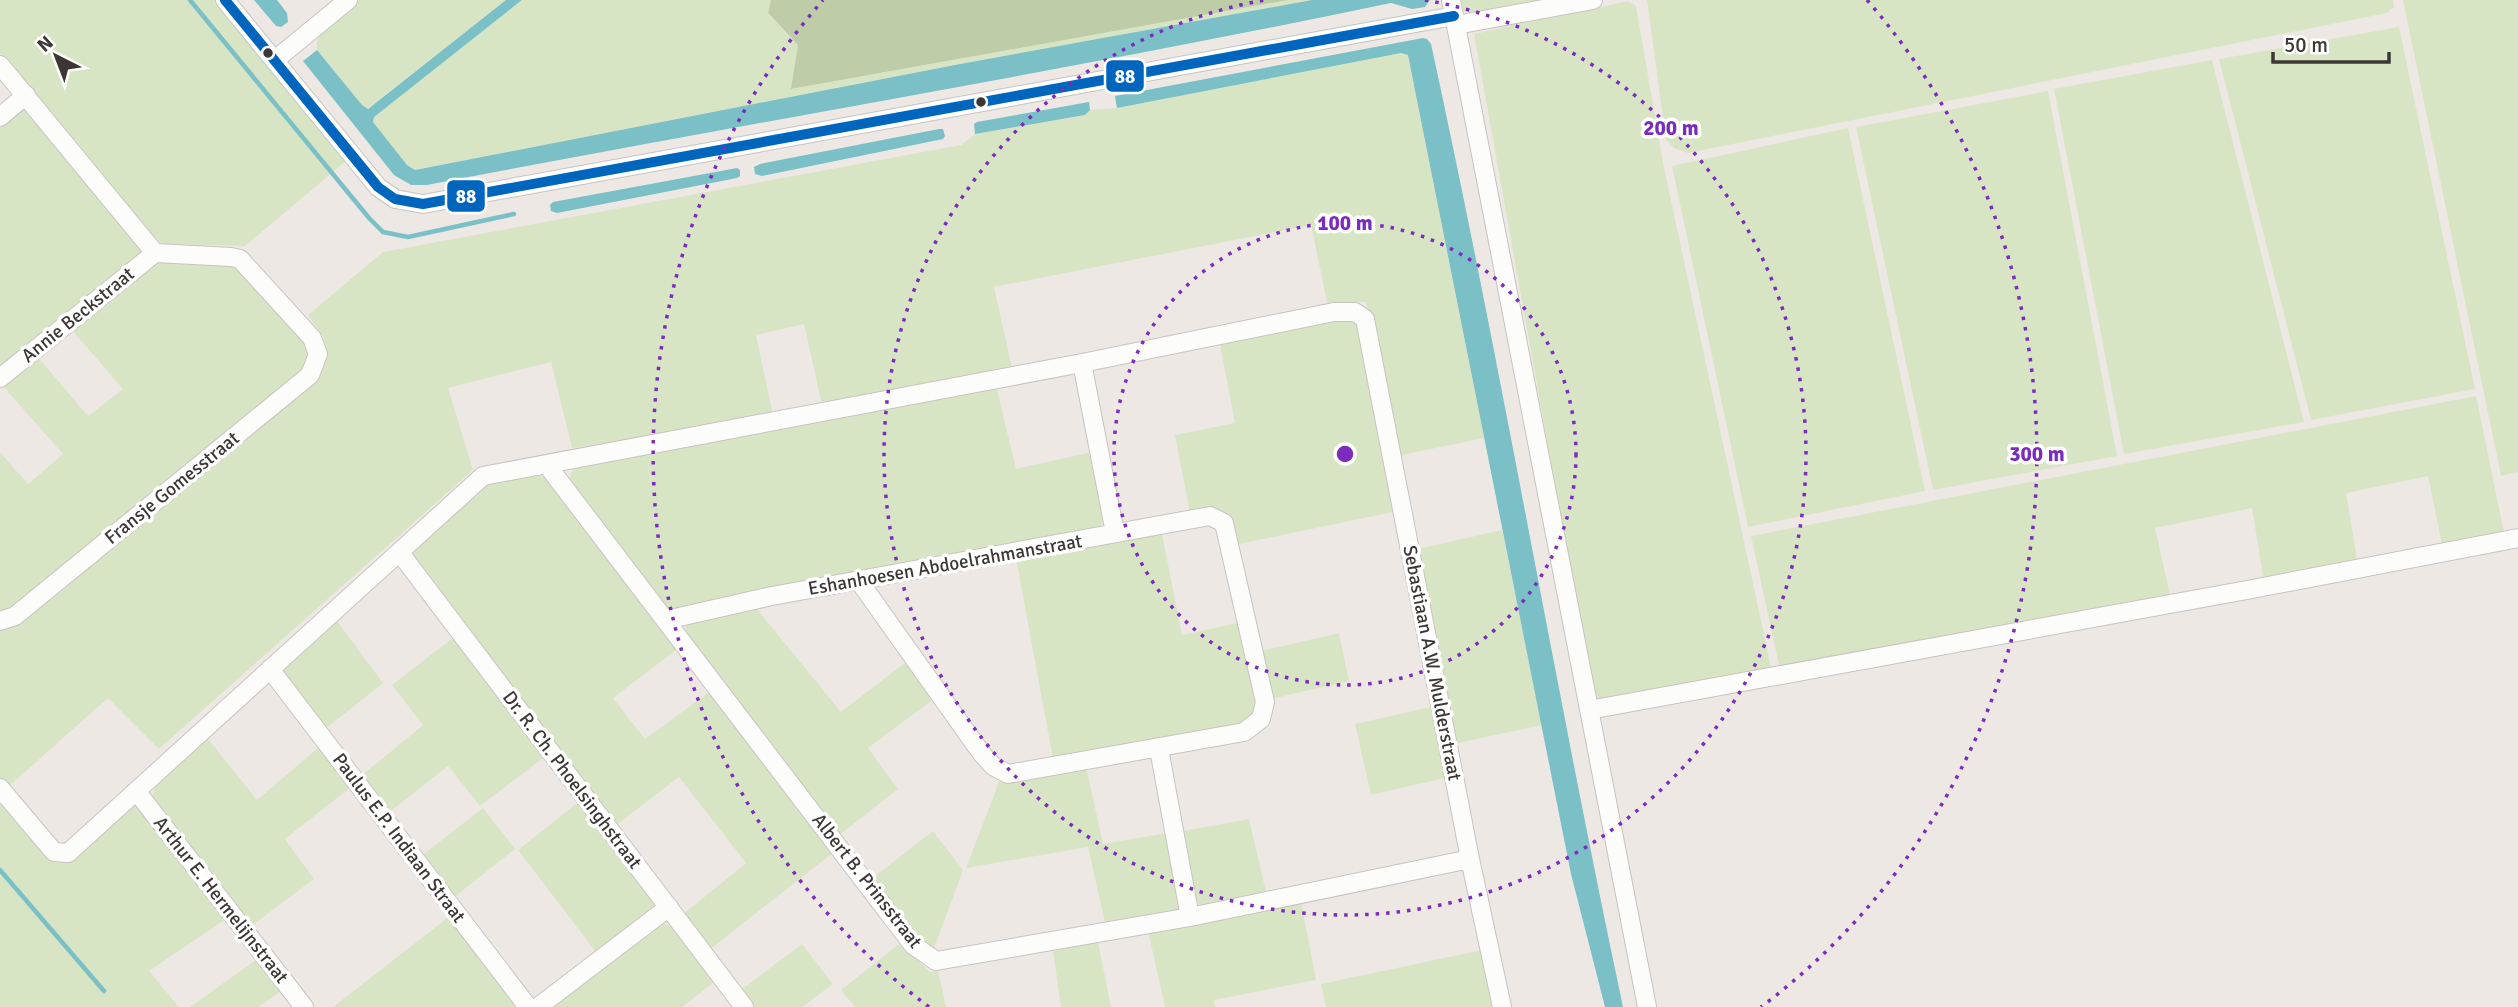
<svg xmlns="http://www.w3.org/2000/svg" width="2518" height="1007" font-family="Signika,sans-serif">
<rect width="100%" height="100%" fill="#eee8e5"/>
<path fill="#d8e5c5" d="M0,0H215L347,160L245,246L167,244L157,241L0,53Z
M356,0H506L367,109L362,105L317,50C315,25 338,14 356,0Z
M522,0H771L768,14L798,45L792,89L1287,0H1312L960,64L415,170L407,165L373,122V117Z
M1459,0H1565L1472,14L1464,11Z
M1647,0H2393L2394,7L2387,13L1688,153L1674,148L1666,140Z
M2403,0H2518V472L2501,476Z
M1628,1L1636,6L1663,163L1772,672L1594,702L1474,34Z
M2399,27L2475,389L2311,420L2219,59Z
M1401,52L1408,55L1484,438L1397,456L1366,302H1356L1328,307L1311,225L994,287L1012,368L822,405L804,324L756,335L773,415L572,448L551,362L448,388L473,470L159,749L108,698L8,787L0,778V628L318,374L328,357L323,336L308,315L383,252L961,145L975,134L1085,115L1090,110L1117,108Z
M2212,60L2304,422L2124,454L2054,89Z
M2048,91L2117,456L1933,490L1856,127Z
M25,103L147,251L0,368V124Z
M1848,128L1925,491L1748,527L1672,166Z
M242,259L313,342L304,373L13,612L0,614V452L28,484L63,454L1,384L37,356L88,416L123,389L70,328L151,263Z
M1336,318L1356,324L1363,332L1398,511L1239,544L1233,525L1224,515L1190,513L1175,435L1235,423L1220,344Z
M996,385L1016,469L1092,452L1105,515L1102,524L1095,531L667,611L571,485C569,474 571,470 580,464Z
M2476,396L2505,537L2443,549L2428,476L2346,493L2358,565L2264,582L2252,508L2155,528L2171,599L1780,670L1751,536Z
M526,475L541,476L551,482L680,647L613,698L645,739L712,690L834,852L708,951L681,916L746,863L679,777L615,826L412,563V554L417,545L473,492L488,484Z
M1161,529L1182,635L1242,622L1257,710L1251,719L1241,724L1053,759L1016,558Z
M1502,530L1542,725L1454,744L1418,549Z
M743,608L757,609L841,712L907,661L935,698L868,748L898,789L838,836L686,633V625L691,619Z
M334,617L383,683L324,730L283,676V667Z
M1339,633L1349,681L1271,699L1261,651Z
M454,637L546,756L480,806L448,766L387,814L360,777L423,725L392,685Z
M1435,706L1449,777L1371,795L1355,724Z
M205,735L257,800L319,747L351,787L285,839L314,879L250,927L153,800C151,776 188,752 205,735Z
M1086,766L1103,844L1167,833L1181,905L1178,912L1106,927L1088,847L966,868L999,782Z
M0,798L55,862L63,859L135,804H141L229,917L149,971L179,1007H0Z
M581,800L656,903L655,910L599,956L518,850Z
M483,808L515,849L453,898L421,856Z
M1249,819L1267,896L1203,907L1195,901L1178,832Z
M933,831L963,870L933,951L923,948L871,879Z
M1301,901L1316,980L1214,1000L1215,1007H1165L1148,931Z
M450,916L512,997L516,1007H333Z
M664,924L681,930L717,980L682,1007H547L654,926Z
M1098,942L1111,1007H1061L1053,951Z
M802,944L833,984L802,1007H750L738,992Z
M899,944L930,972L938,971L946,1007H855L841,990Z
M1482,950L1494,1007H1326L1321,984Z
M260,957L284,989L258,1007H190Z"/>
<path fill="#becda8" d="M771,0H1288L791,89L798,45L768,13Z"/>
<path fill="#7ac0c6" d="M254,0H277L287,13L288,22L281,27L276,26Z
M506,0H522L374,117L373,122L407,165L415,170L960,64L1312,0H1430L1425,7L1412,9L1391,3C1071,70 748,123 427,185H411L394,175L303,61L317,50L362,105L368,109Z
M1423,38L1427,39L1431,44C1501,364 1555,687 1623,1007H1605L1571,874L1408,55L1401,53L1117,108L1115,96Z
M1089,102L1090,110L1085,115L975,134L974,124L977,122Z
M939,129H943L945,136L943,139L762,176L755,174L754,167L760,164Z
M737,168L740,170V176L737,178L557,213L551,211L550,205L553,202Z"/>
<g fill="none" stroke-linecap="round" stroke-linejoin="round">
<path stroke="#7ac0c6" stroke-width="4.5" d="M190,0L369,218L383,232L408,237L514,214
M0,870L104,991"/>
<defs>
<path id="minor" d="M225,0L378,187L395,199L423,204L1454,16
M1451,0L1647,1007
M1456,25L1593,0
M275,60L348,0
M0,65L155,253L231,257L240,259L312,338L318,354L310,375L15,616L0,621
M0,117L26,95
M1082,363L1115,533
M0,378L155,253
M547,465L913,945L936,961L1190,917L1470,859
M400,553L744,1007
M666,620L772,596L1210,516L1224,523L1265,702L1261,719L1244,732L1008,774L993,766L982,754L859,581
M270,669L528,1007
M1589,710L2247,590L2518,538
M1159,749L1190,917
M0,788L54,852L68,853L483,476L1082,363L1334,312H1355L1365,319L1470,859L1502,1007
M137,792L304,1007
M538,1007L669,907"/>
</defs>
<use href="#minor" stroke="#c8c3c0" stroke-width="20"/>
<use href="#minor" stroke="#fcfcfb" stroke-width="18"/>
<defs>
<path id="bus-1" d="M225,0L378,187L395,199L423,204L1454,16"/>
</defs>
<use href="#bus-1" stroke="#fff" stroke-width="16"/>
<use href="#bus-1" stroke="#0065bd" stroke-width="10"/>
</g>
<g fill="none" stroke="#7b2cbf" stroke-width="3.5" stroke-dasharray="3.5 7">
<circle cx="1345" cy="454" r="231"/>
<path d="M1425 0A461 461 0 1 1 1265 0"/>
<path d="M929 1007A692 692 0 0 1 823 0M1867 0A692 692 0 0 1 1761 1007"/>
</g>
<g fill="#3c3735" stroke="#fff" stroke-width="2.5">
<circle cx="268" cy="53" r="6"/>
<circle cx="981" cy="102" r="6"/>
</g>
<g text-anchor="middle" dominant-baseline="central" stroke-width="7" stroke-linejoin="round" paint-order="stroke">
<g font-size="19" fill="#3c3735" stroke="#fff">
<text transform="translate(78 315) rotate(-39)">Annie Beckstraat</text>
<text transform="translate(172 488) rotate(-39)">Fransje Gomesstraat</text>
<text transform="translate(945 565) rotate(-10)">Eshanhoesen Abdoelrahmanstraat</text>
<text transform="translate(1432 663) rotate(79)">Sebastiaan A.W. Mulderstraat</text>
<text transform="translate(572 780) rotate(53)">Dr. R. Ch. Phoelsinghstraat</text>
<text transform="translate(399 838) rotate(53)">Paulus E.P. Indiaan Straat</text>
<text transform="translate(867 881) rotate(52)">Albert B. Prinsstraat</text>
<text transform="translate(221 900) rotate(52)">Arthur E. Hermelijnstraat</text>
</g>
</g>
<circle cx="1345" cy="454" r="10" fill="#7b2cbf" stroke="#fff" stroke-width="3.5"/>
<g font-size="21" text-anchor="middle" font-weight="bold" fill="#7b2cbf" stroke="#fff" stroke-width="7" stroke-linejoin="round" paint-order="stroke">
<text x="1671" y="135">200 m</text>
<text x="1345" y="230">100 m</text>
<text x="2037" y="461">300 m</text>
</g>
<g stroke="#fff" stroke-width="2.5">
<rect x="1105" y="59" width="40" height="34" rx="7" fill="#0065bd"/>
<rect x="446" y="179" width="40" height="34" rx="7" fill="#0065bd"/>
</g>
<g font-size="19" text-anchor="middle" font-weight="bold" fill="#fff">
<text x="1125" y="83">88</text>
<text x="466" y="203">88</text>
</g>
<g transform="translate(56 56) rotate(318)" stroke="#ffffff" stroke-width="5" paint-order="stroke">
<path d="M0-5L12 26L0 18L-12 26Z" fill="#3c3735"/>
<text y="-10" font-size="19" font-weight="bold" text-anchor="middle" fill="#3c3735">N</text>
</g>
<path d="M2273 52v10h116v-10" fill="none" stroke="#3c3735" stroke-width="3.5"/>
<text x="2284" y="52" font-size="21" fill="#3c3735" stroke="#ffffff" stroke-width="5" paint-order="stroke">50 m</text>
</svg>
